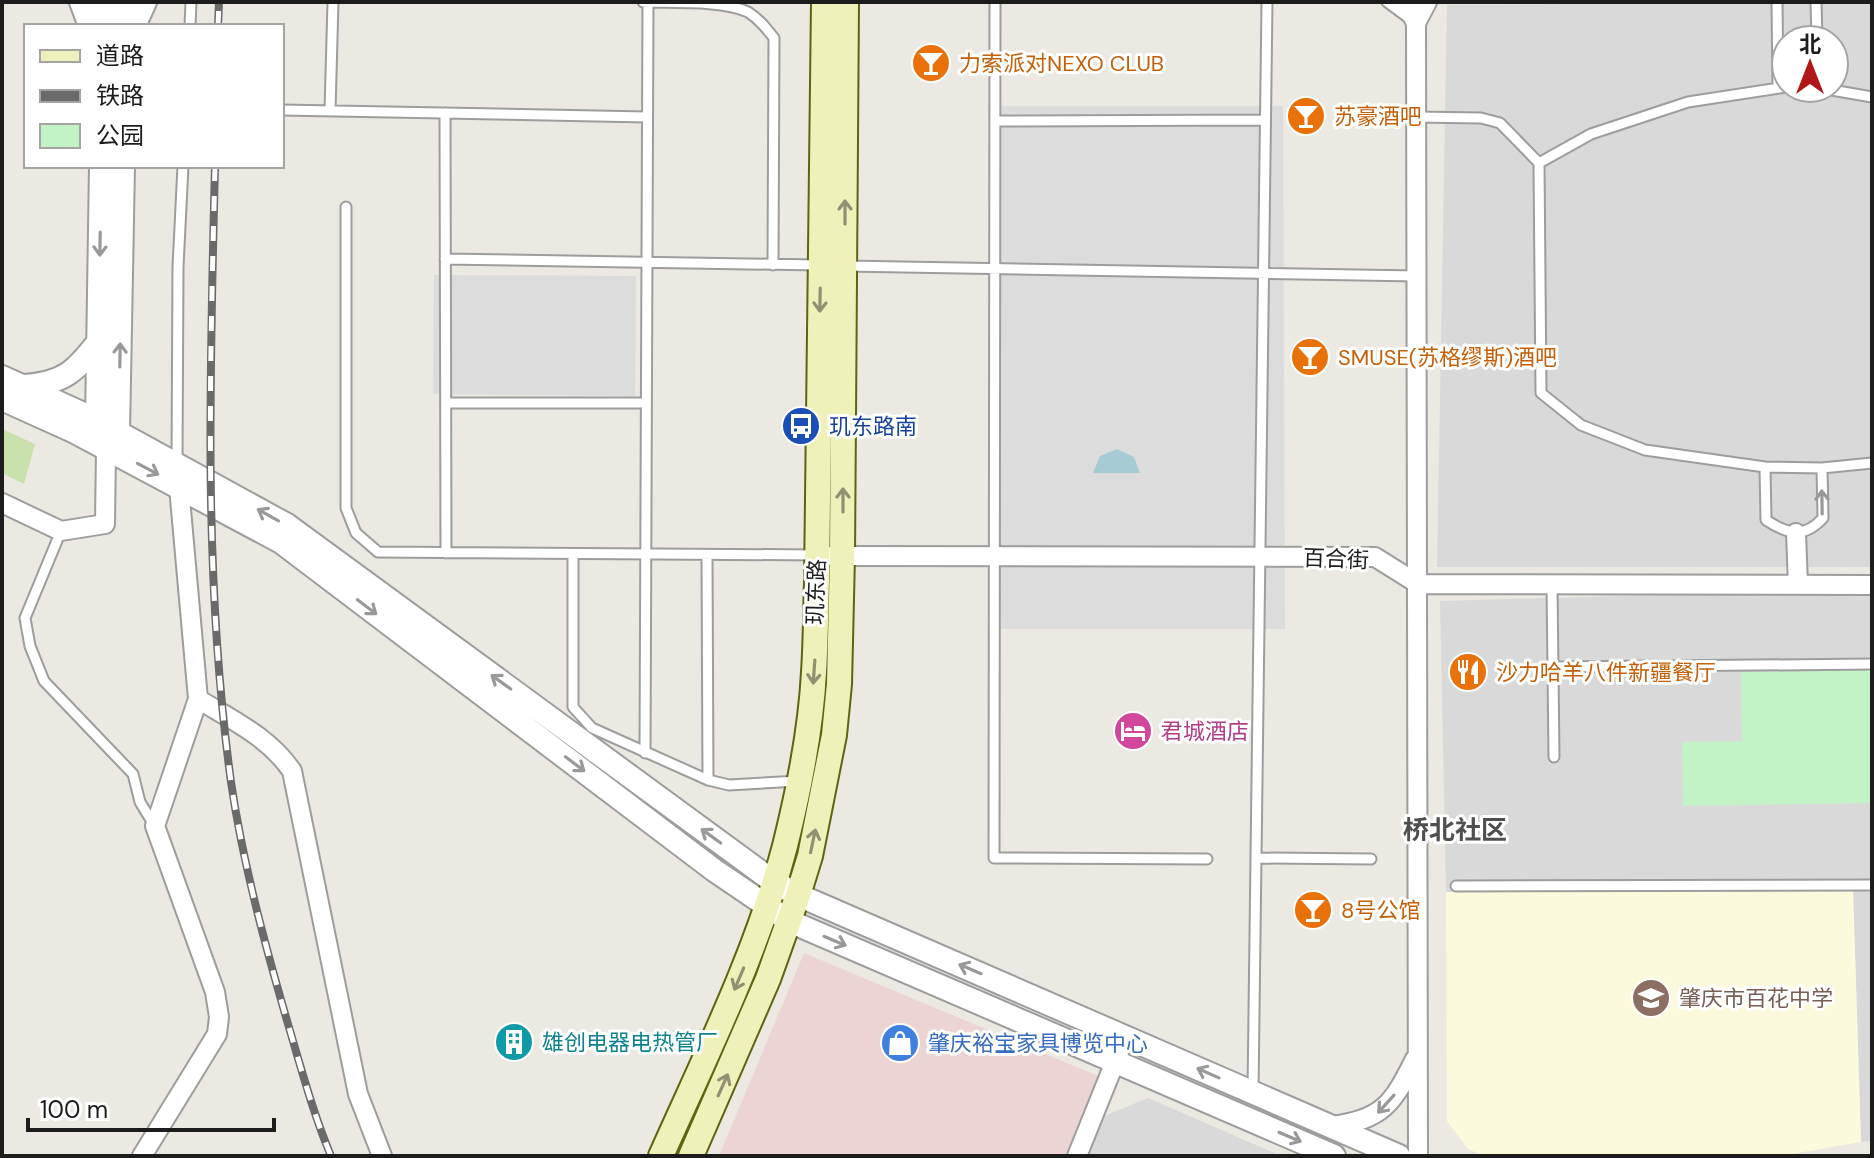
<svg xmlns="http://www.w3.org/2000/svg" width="1874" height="1158" font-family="'DM Sans','Noto Sans SC',sans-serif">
<rect width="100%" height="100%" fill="#ece9e2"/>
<path fill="#dad9d9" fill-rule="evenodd" d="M1872,2V567H1437L1447,5ZM1786,40H1834V88H1786Z
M1872,589V1141L1861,1142L1853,890L1446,892L1440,601Z
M1148,1098L1281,1156H1088L1104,1116Z"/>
<path fill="#ebd4d3" d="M804,953L1098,1076L1065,1156H719Z"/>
<path fill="#fbfadd" d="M1853,890L1861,1142L1780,1156H1484L1468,1149L1447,1121L1446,892Z"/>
<path fill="#c8e1ad" d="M2,429L35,444L24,484L2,473Z"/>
<path fill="#c3f2c6" d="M1872,670V803L1683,806L1682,742L1742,741L1741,672Z"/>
<path fill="#dcdcdc" d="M989,106H1283L1285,629H990Z
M434,275L636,276L635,396L433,394Z"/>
<path fill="#a7cbd5" d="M1117,449L1134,457L1140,473H1093L1100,456Z"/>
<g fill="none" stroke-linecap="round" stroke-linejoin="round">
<defs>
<path id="service" d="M643,2C671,3 723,0 748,12C759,19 766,28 774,38L773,265
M995,2L994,858L1207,859
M1387,2L1410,19
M1777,2L1778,87
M1816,2L1817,40
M190,26L191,2
M1786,87L1688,102L1591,134L1539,163L1541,393L1581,425L1645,450L1765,467L1822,468L1872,463
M1820,88L1872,97
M282,110L647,117
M330,111L333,2
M445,113L446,553
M1416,117L1481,118L1500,123L1539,163
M995,121L1265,120
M346,207V508L356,533L378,552L817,555
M445,259L818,265
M845,266L1417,276
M446,403H646
M177,462L178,267L183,166
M1765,467L1766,520C1787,534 1804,539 1823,518L1822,468
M61,531L25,618L30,646L44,681L133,774L140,802L154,825
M573,554V707L592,728L708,780L729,785L799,781
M707,555L708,780
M1552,584L1554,757
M1553,667L1872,664
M645,753L648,2
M1256,858L1371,859
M1456,886L1872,885
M1253,1091L1267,2"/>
<path id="minor" d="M1405,2L1416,23L1418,1156
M1416,23L1427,2
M2,503L61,531L105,524L106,449
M1796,533L1798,585
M830,556L1375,557L1418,584L1872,585
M198,699C232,720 269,737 292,771L358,1094L382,1156
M1331,1126C1383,1120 1393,1103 1415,1059
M142,1156L217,1034L219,1017L215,992L155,826L198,699L178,476
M1077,1156L1125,1037"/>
<path id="tertiary" d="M81,2L90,26
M104,26L105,2
M125,26L126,2
M134,26L145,2
M2,377L88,416L287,525L774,882L798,895L1399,1156
M24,386C64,383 75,372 99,341
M2,399L75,432L281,542L714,870L789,921L1334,1156
M101,432L97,421L101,166
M111,442L118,433L123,166"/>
<path id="secondary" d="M661,1156C706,1055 757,953 785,846C799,790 811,730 814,672C816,642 816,612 817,581L824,2
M691,1156L768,979L798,895L810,856L834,735L839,684L842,556L846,2"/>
</defs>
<use href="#service" stroke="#9d9d9d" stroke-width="13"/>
<use href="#minor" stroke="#9d9d9d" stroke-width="22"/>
<use href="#tertiary" stroke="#9d9d9d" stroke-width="26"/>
<use href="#secondary" stroke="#5d6511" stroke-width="28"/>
<use href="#service" stroke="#fff" stroke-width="9"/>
<use href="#minor" stroke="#fff" stroke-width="18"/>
<use href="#tertiary" stroke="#fff" stroke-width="22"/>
<use href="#secondary" stroke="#eff1bb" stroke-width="24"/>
<defs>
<path id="rail" d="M218,26L219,2
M215,166C210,372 203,577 231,782C243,864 265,945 288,1024C301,1068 313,1113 331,1156"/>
</defs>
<use href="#rail" stroke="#6a6a6a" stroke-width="8"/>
<use href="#rail" stroke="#fff" stroke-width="5" stroke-dasharray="15" stroke-linecap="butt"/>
</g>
<defs><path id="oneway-shaft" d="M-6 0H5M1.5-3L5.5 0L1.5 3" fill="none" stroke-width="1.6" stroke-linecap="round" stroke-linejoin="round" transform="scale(2)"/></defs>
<g stroke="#909173">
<use href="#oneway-shaft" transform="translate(845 212) rotate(-90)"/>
<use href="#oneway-shaft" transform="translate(820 300) rotate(91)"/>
<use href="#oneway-shaft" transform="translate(843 500) rotate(-90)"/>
<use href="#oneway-shaft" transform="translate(814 672) rotate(94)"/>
<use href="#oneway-shaft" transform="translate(813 841) rotate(-78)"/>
<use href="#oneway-shaft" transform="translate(739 979) rotate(113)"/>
<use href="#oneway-shaft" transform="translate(723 1085) rotate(-66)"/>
</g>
<g stroke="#999">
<use href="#oneway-shaft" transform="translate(100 244) rotate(91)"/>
<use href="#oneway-shaft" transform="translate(120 355) rotate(-89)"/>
<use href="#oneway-shaft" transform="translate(148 469) rotate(28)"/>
<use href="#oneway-shaft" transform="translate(1822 502) rotate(-91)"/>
<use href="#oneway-shaft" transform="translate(268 515) rotate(-151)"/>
<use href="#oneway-shaft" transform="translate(367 607) rotate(37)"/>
<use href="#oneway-shaft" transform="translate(501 682) rotate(-144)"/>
<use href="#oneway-shaft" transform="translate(575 764) rotate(37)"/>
<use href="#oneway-shaft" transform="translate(711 836) rotate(-144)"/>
<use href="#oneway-shaft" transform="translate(835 941) rotate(23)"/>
<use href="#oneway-shaft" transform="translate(970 969) rotate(-157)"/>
<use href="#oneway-shaft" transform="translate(1208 1073) rotate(-156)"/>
<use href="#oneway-shaft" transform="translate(1386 1104) rotate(132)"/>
<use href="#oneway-shaft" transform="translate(1290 1137) rotate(23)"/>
</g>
<defs>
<symbol id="bar-disc" viewBox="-11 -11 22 22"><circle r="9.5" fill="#e8710a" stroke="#fff"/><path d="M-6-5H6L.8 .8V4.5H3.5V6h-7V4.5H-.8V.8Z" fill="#fff"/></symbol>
<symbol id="bus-disc" viewBox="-11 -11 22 22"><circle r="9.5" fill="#1a4fb4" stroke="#fff"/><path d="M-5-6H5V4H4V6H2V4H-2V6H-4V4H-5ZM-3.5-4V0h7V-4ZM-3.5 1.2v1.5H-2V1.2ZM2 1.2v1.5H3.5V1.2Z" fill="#fff"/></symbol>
<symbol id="restaurant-disc" viewBox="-11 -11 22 22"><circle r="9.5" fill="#e8710a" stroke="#fff"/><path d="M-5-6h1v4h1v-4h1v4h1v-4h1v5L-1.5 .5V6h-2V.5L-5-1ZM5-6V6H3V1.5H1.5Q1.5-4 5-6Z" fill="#fff"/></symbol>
<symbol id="hotel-disc" viewBox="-11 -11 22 22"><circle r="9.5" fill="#d1479c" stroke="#fff"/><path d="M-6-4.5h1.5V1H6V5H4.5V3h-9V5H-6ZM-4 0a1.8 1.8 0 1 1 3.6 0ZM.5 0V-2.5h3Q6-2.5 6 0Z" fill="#fff"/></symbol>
<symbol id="school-disc" viewBox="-11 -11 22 22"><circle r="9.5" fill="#8d6e63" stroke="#fff"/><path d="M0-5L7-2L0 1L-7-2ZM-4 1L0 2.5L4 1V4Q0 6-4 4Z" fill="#fff"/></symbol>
<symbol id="building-disc" viewBox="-11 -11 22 22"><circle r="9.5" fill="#0f9aa8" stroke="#fff"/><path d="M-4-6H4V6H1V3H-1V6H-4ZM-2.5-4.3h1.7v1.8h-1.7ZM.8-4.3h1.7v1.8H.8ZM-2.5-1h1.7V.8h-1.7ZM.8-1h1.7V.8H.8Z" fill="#fff"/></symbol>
<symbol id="shop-disc" viewBox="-11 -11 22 22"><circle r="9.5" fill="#3f7fe0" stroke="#fff"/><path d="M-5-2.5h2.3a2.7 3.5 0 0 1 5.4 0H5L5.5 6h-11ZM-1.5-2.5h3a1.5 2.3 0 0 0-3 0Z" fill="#fff"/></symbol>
</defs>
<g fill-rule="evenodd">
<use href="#bar-disc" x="909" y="41" width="44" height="44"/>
<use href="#bar-disc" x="1284" y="94" width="44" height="44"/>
<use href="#bar-disc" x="1288" y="335" width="44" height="44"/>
<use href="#bus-disc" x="779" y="404" width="44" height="44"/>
<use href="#restaurant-disc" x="1446" y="650" width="44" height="44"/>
<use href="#hotel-disc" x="1111" y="709" width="44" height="44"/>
<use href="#bar-disc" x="1291" y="888" width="44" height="44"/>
<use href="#school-disc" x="1629" y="976" width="44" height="44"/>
<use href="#building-disc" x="492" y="1020" width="44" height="44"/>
<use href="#shop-disc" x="878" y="1021" width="44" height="44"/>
</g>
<g text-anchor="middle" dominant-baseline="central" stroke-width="6" stroke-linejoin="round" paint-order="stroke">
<g font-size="22" fill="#c56008" stroke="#fff" text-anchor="start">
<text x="959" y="63">力索派对NEXO CLUB</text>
<text x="1334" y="116">苏豪酒吧</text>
<text x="1338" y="357">SMUSE(苏格缪斯)酒吧</text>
<text x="1496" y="672">沙力哈羊八件新疆餐厅</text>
<text x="1341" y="910">8号公馆</text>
</g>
<g font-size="22" fill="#164399" stroke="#fff" text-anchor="start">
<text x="829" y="426">玑东路南</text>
</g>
<g font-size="22" fill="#1c1c1c" stroke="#fff">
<text transform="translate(1336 559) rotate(2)">百合街</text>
<text transform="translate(816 592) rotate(-88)">玑东路</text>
</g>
<g font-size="22" fill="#b23c85" stroke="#fff" text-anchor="start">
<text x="1161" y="731">君城酒店</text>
</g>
<g font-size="22" fill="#785e54" stroke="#fff" text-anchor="start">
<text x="1679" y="998">肇庆市百花中学</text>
</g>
<g font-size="22" fill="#0d838f" stroke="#fff" text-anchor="start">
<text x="542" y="1042">雄创电器电热管厂</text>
</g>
<g font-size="22" fill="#366cbe" stroke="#fff" text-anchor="start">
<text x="928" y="1043">肇庆裕宝家具博览中心</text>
</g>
<g font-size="26" font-weight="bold" fill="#4f4f4f" stroke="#fff">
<text x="1455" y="830">桥北社区</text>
</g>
</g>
<rect width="1874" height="1158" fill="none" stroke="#1c1c1c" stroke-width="8"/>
<rect x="24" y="24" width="260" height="144" fill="#ffffff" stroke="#a4a4a4" stroke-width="2"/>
<rect x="40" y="50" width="40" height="12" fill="#eff1bb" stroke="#a4a4a4" stroke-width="2"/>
<text x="96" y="64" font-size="24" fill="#1c1c1c">道路</text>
<rect x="40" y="90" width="40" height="12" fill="#6a6a6a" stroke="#a4a4a4" stroke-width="2"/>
<text x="96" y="104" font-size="24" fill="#1c1c1c">铁路</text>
<rect x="40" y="124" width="40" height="24" fill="#c3f2c6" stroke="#a4a4a4" stroke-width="2"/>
<text x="96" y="144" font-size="24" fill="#1c1c1c">公园</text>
<g transform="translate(1810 64)"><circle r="38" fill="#ffffff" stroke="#a4a4a4" stroke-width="2"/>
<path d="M0-6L14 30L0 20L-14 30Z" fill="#b11619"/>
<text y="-12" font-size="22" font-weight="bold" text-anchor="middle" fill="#1c1c1c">北</text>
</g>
<path d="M28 1118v12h246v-12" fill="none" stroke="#1c1c1c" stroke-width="4"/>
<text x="40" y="1118" font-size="24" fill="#1c1c1c" stroke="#ffffff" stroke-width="6" paint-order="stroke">100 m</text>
</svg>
